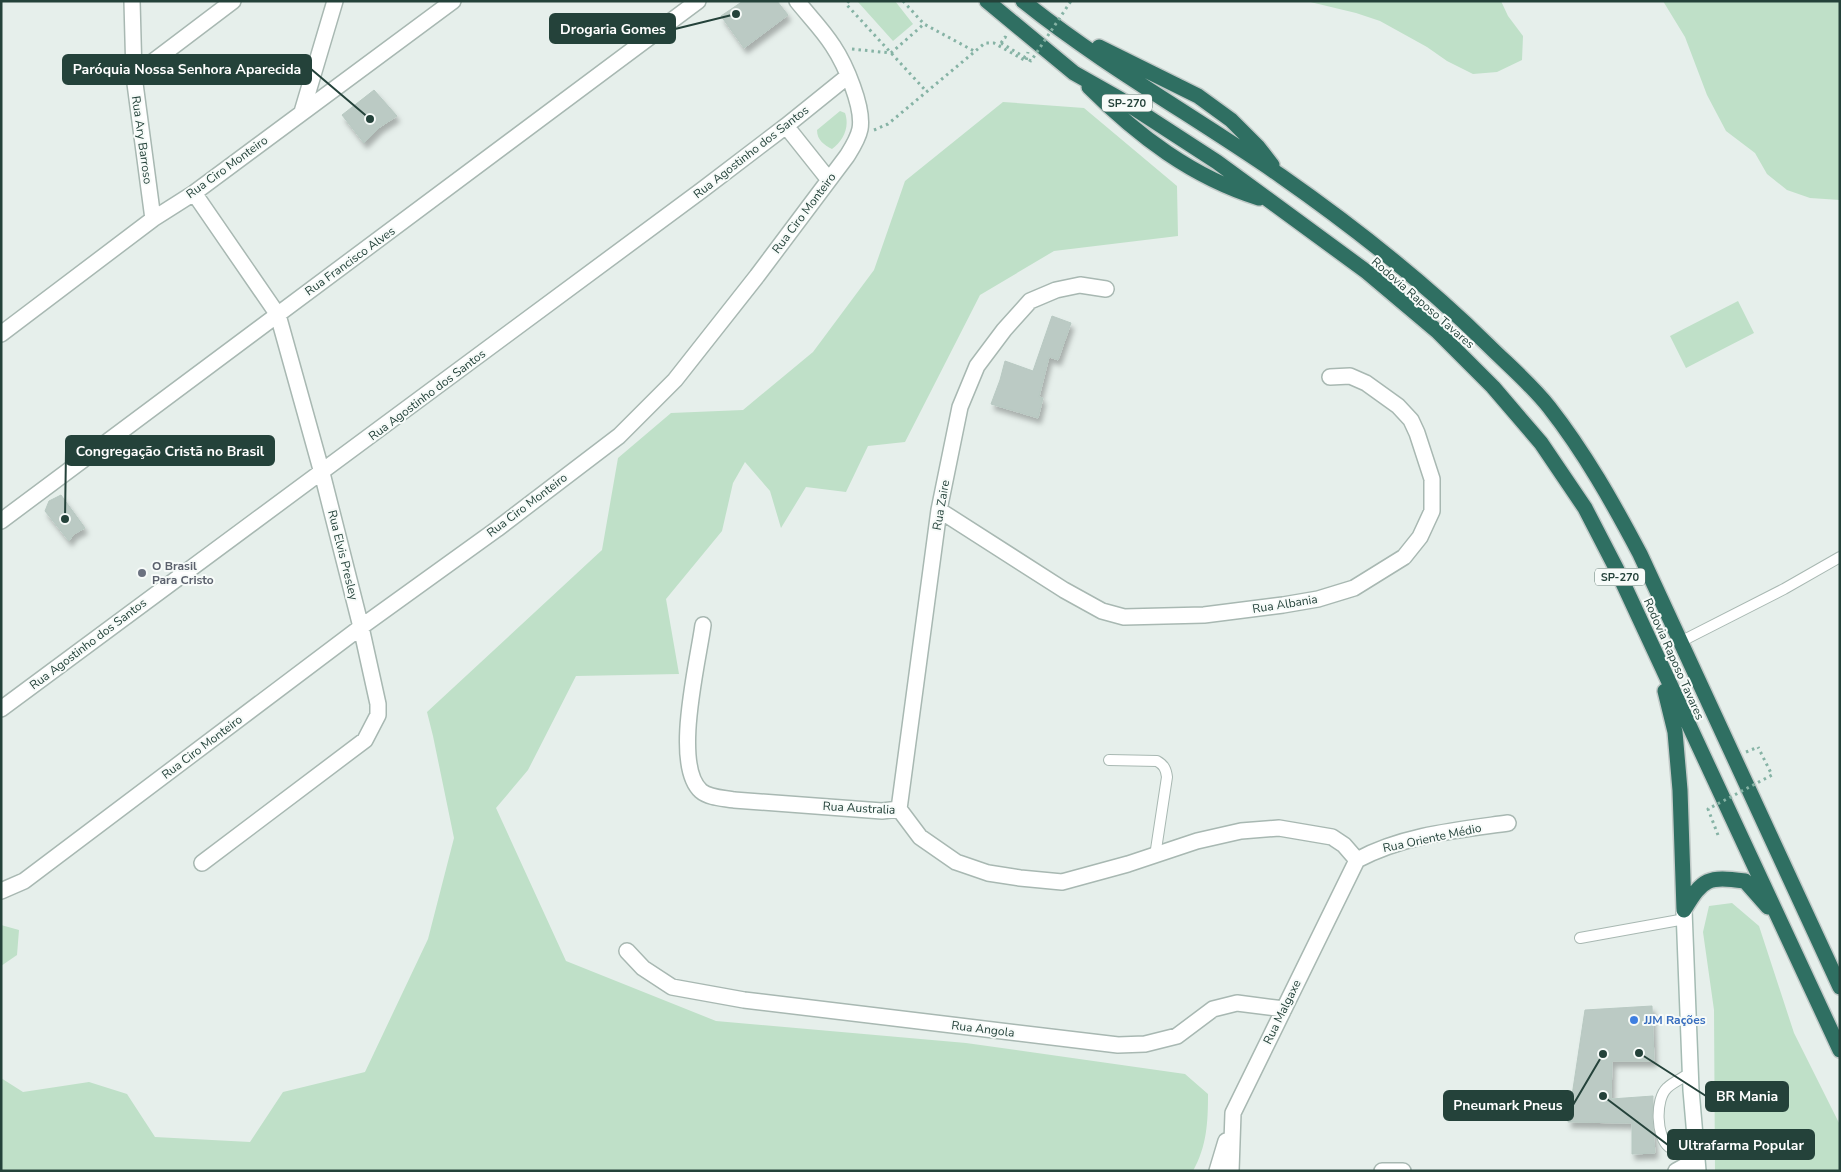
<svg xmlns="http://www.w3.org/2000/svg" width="1841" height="1172" font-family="'Nunito Sans',sans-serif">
<defs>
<filter id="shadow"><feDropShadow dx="3" dy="5.5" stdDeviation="2.5" flood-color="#0004"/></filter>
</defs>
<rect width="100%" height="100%" fill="#e6efeb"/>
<path fill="#bfe0c8" d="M895,1L913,24L893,41L858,2Z
M1306,1H1501L1508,16L1523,36L1522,60L1497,72L1473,74L1447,61L1427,47L1380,21L1356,13Z
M1663,1H1840V200L1810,198L1787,190L1767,174L1755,153L1726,131L1707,95L1685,37Z
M1003,102L1084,108L1177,186L1178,236L1054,251L980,295L905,442L868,446L846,492L806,487L781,528L770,491L745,462L733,483L722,531L666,599L679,674L576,676L528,770L496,808L566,961L716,1021L966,1043L1185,1074L1208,1094C1208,1122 1207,1146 1193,1171H1V1078L23,1092L89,1082L127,1094L155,1137L250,1142L283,1092L365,1072L428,939L454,838L433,736L427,712L602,550L618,458L671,413L743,410L813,352L874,270L905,181Z
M840,111L845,113C850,127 843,141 832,149C824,145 817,140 817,130Z
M1738,301L1754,333L1686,368L1670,336Z
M1732,903L1759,926L1794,1033L1840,1125V1171H1715L1714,1010L1703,932L1709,906Z
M1,925L19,930L17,955L1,966Z"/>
<path fill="#bbcac4" stroke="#b8c9c2" filter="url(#shadow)" d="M743,1H777L788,15L744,48L721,16Z
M374,90L397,116L380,127L364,143L342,115Z
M1052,316L1071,323L1058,360L1049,357L1039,397L1043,398L1038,418L991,404L1000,380L1005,361L1033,371Z
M61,495L85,528L74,534L69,541L45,511L49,501Z
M1652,1006L1654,1061H1612L1611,1099L1653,1096L1652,1118L1655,1153L1632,1154V1123L1568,1122L1585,1010Z"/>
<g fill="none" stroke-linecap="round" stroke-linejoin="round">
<defs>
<path id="service" d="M1680,642L1784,589L1840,557
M1109,760L1157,761C1164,765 1166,769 1167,777L1155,856
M1580,938L1685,919
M1690,1073C1683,1078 1673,1082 1667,1088C1655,1099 1656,1137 1669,1147C1676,1151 1688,1153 1696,1155"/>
<path id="minor" d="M132,1L134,76L153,219
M134,76L233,1
M302,112L335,1
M786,126L829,180
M194,193L278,315L322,473L361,627L378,704V715L365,740L202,863
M1,334L153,219L194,193L453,1
M939,510L1064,590L1102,611L1124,617L1204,615L1283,605L1318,599L1354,588L1404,557L1420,537L1432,511V479L1417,433L1411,420L1398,406L1366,383L1350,376L1330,377
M1,521L698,1
M703,625C698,662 672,765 701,791C709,798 724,798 734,800L882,811L899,809L920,837L956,862L988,873L1020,878L1062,882L1128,864L1197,841L1241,831L1279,828L1332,837L1344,845L1357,860
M1,709L702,190L786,126L848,76
M899,809L939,510L960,407L977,366L1004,330L1030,301L1056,290L1080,285L1106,289
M1357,860C1403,835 1458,830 1508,823
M1,891L24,881L361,627L497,529L619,436L675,380L757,276L847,156C852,148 858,139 860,129C864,107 845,64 833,46C823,30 809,16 797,1
M627,951L643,968L672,987L744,1000L1118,1045L1145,1044L1177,1036L1213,1009L1237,1003L1284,1009
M1217,1171L1226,1141
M1231,1171L1233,1113L1357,860
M1382,1171H1403
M1676,1171L1696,1160"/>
<path id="secondary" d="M1684,910L1691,1090L1698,1171"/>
<path id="motorway" d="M987,1L1074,73L1120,99L1217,162L1367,272L1437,331L1493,387L1541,443L1585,508L1616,568L1840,1050
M1023,1C1104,66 1196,117 1281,176C1354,227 1424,282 1487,344C1507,364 1531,384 1549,407C1585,453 1613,503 1640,554L1840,987
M1099,47L1198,96L1231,120L1258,147L1272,165
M1089,87C1138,136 1192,177 1259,198
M1665,691L1675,732L1680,790L1684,910
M1684,910C1703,878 1708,876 1745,881L1768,907"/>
</defs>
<use href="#service" stroke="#a8b8b2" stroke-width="12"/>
<use href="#minor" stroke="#a8b8b2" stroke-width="18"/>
<use href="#secondary" stroke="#a4bbb3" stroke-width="18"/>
<use href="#motorway" stroke="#c2cac8" stroke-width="18"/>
<path stroke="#86b3a5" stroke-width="3" stroke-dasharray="2.5 4" stroke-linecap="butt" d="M849,1L846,4L926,91
M903,1L924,24L974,51
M1001,43L1005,37L1007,38
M852,49L891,53L924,24
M874,130L888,124L985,43H994L1026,61L1028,52
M1746,752L1758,747"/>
<use href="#service" stroke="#fff" stroke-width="10"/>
<use href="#minor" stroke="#fff" stroke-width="15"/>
<use href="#secondary" stroke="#fff" stroke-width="15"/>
<use href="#motorway" stroke="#2f6f62" stroke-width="15"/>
<path stroke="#86b3a5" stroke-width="3" stroke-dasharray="2.5 4" stroke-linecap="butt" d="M1001,43L1031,61L1071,1
M1718,835L1708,809L1772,775L1758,747"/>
</g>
<circle fill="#6b7280" stroke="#f7fbf9" stroke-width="2" cx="142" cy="573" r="5"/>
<circle fill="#3f7fe0" stroke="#f7fbf9" stroke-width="2" cx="1634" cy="1020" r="5"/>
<g text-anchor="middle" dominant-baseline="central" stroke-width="4" stroke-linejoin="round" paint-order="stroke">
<g fill="#f7fbf9" stroke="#637a73" stroke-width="1">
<rect x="1102" y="94.5" width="50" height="17" rx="4"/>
<rect x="1595" y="568.5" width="50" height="17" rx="4"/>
</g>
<g font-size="11" font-weight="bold" fill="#24423a">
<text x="1127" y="103">SP-270</text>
<text x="1620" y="577">SP-270</text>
</g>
<g font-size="12" fill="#24423a" stroke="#f7fbf9">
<text transform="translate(142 140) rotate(82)">Rua Ary Barroso</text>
<text transform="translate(751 152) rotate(-38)">Rua Agostinho dos Santos</text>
<text transform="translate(227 167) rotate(-36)">Rua Ciro Monteiro</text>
<text transform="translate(804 213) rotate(-53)">Rua Ciro Monteiro</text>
<text transform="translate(350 261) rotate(-36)">Rua Francisco Alves</text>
<text transform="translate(1423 303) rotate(41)">Rodovia Raposo Tavares</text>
<text transform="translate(427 395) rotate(-37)">Rua Agostinho dos Santos</text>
<text transform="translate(527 505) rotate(-37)">Rua Ciro Monteiro</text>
<text transform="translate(941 505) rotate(-80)">Rua Zaire</text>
<text transform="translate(343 555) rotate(76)">Rua Elvis Presley</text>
<text transform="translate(1285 604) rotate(-9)">Rua Albania</text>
<text transform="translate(88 644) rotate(-37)">Rua Agostinho dos Santos</text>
<text transform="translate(1674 659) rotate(66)">Rodovia Raposo Tavares</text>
<text transform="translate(202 747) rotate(-37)">Rua Ciro Monteiro</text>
<text transform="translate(859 808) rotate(3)">Rua Australia</text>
<text transform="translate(1432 838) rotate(-12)">Rua Oriente Médio</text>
<text transform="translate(1282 1012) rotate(-64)">Rua Malgaxe</text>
<text transform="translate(983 1029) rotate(7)">Rua Angola</text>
</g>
<g font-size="12" font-weight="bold" fill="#5b616d" stroke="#f7fbf9" text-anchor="start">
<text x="152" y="566">O Brasil<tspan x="152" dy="14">Para Cristo</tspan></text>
</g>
<g font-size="12" font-weight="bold" fill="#366cbe" stroke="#f7fbf9" text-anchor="start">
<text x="1644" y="1020">JJM Rações</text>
</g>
</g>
<path fill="none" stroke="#24423a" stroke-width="2" d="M736 14L675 29M370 119L311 69M65 519L66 451M1639 1053L1706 1096M1603 1054L1573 1105M1603 1096L1668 1145"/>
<g fill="#24423a" stroke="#f7fbf9" stroke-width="2">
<circle cx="736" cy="14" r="5"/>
<circle cx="370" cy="119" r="5"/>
<circle cx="65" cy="519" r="5"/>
<circle cx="1639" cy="1053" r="5"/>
<circle cx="1603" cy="1054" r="5"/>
<circle cx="1603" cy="1096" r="5"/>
</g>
<g fill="#24423a" stroke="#24423a" stroke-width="2">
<rect x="550" y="14" width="125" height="29" rx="5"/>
<rect x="63" y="55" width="248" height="29" rx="5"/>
<rect x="66" y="436" width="208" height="29" rx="5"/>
<rect x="1706" y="1082" width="82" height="29" rx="5"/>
<rect x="1444" y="1091" width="129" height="29" rx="5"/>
<rect x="1668" y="1130" width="146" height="29" rx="5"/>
</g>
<g font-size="14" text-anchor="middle" font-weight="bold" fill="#fff">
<text x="613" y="34">Drogaria Gomes</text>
<text x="187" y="74">Paróquia Nossa Senhora Aparecida</text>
<text x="170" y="456">Congregação Cristã no Brasil</text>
<text x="1747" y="1101">BR Mania</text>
<text x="1508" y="1110">Pneumark Pneus</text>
<text x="1741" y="1150">Ultrafarma Popular</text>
</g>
<rect width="1841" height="1172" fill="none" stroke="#24423a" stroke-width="5"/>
</svg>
